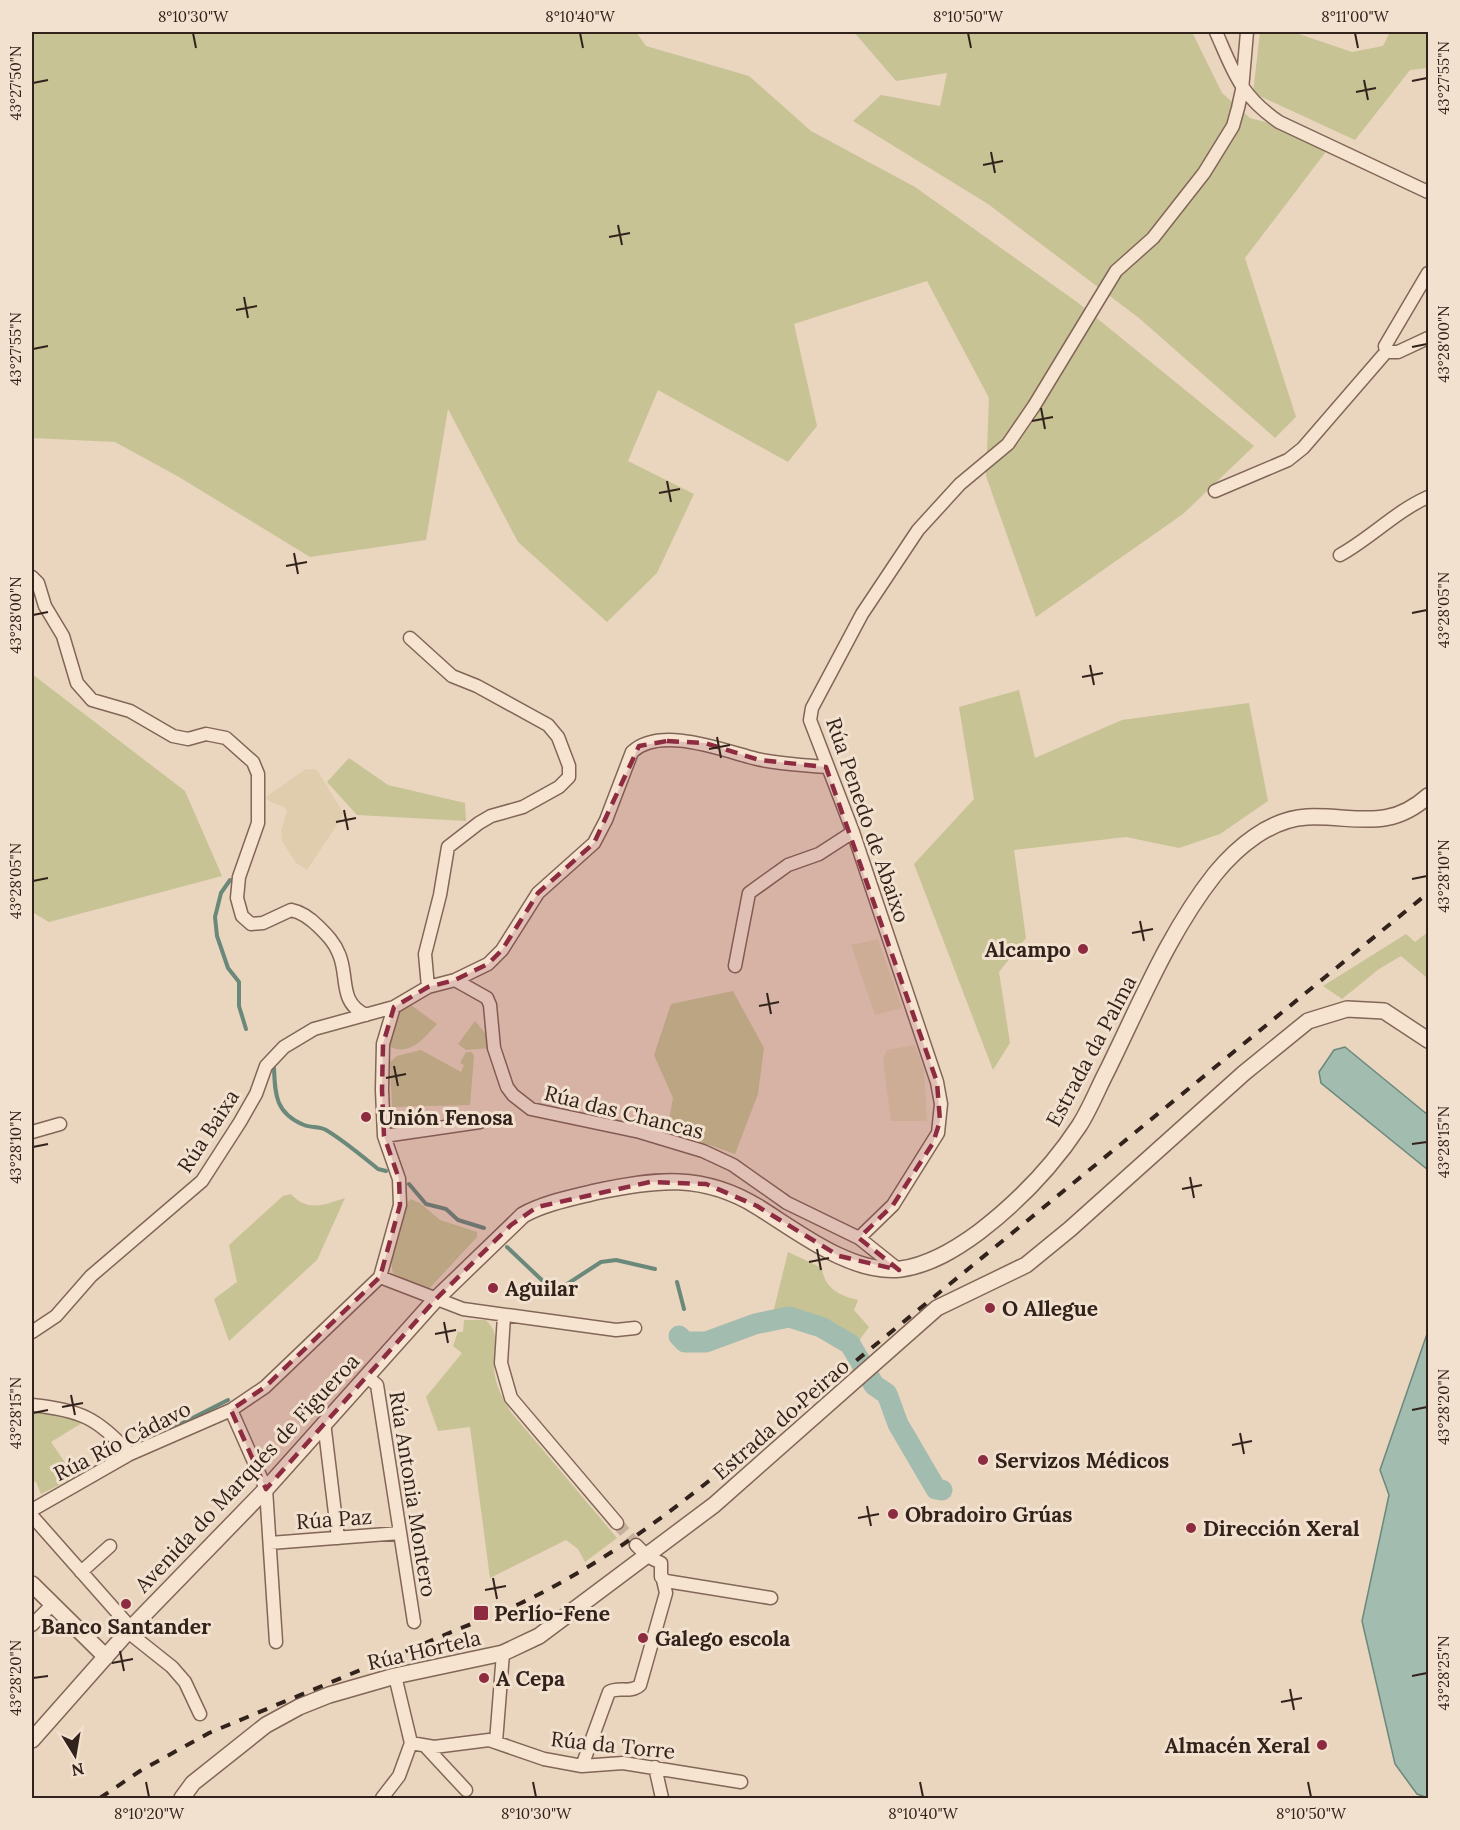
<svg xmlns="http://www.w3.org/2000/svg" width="1460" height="1830" font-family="Lora,serif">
<rect width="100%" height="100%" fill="#ead5bf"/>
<path fill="#dfcdad" d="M306,769L317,770L344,814L307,870L296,863L282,841L281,831L287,811L284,807L269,801L266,797Z
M878,939L902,1008L875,1015L851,945Z
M915,1045L924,1070L927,1121H891L883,1060L887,1050Z"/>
<path fill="#c7c394" d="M32,32H636L646,46L749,76L811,131L915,187L1077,302L1254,446L1183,514L1036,617L986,476L989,398L927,281L794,324L817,426L788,462L658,390L628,461L694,494L657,573L607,622L518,542L448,409L426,540L310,557L179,477L115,442L32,438Z
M854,32H941L943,34L950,32H1192L1222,93L1250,118L1334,141L1245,258L1296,417L1275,438L1139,318L988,204L853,121L881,95L940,106L947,73L896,81Z
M1260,32H1293L1352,52L1383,46L1390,32H1428V68L1410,70L1355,140L1253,93Z
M32,674L185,791L222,876L49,922L32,912Z
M1019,690L1035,758L1122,720L1249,703L1268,801L1220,834L1179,848L1126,837L1014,850L1026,938L999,972L1010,1043L993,1070L914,864L974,799L959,707Z
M349,758L388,785L465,803L466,821L357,815L327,782Z
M1428,932L1427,978L1401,956L1379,969L1342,999L1323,986L1406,934L1415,942Z
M733,991L764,1048L758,1094L735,1154L667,1130L673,1098L654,1055L671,1004Z
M408,1003L437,1024C424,1038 411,1056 390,1047L389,1042L400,1010Z
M475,1021L490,1039L491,1048L466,1050L458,1044Z
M421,1050L461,1072L464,1065L460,1063L466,1052H472L474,1056L470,1105L392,1107L390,1062L397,1056Z
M291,1194C308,1213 326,1204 345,1198L317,1260L229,1341L214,1299L237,1282L229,1245L283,1196Z
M410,1199L420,1203L440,1220L477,1232V1237L427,1291L393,1273C387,1251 398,1218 410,1199Z
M788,1252L822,1268C824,1288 840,1296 858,1300L854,1310L869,1327L858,1342L814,1317L773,1313Z
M464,1320H486C502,1336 492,1348 494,1368C495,1385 502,1397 510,1411L617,1538L585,1562L578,1549L566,1540L490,1578L470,1427L438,1431L426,1397L462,1353L453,1346L458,1332H463Z
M32,1410L64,1414L82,1423L51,1442L75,1477L41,1494L36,1482L32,1481Z"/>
<path fill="#a2bcaf" stroke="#6a897b" stroke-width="1.5" d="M1345,1047L1428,1115V1170L1321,1083L1319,1072L1334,1050Z
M1428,1331V1798L1417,1794L1395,1764L1362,1621L1389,1495L1380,1470Z"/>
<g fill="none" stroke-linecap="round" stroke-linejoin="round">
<path stroke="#6a897b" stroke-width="4" d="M230,880L221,893L215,917L217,936L228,968L239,982V1006L246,1029
M274,1068C275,1094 275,1113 304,1125C311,1128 319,1126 326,1130C343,1140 362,1156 378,1169L386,1171
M409,1184L426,1204L446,1209L458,1220L484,1228
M507,1247L546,1284L558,1290L601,1262L616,1260L655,1269
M677,1282L684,1309
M159,1435L228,1400
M134,1445L144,1442"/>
<path stroke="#a2bcaf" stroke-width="21" d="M679,1336L685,1342H706L755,1324L789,1317L821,1327L850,1344L874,1385L887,1394L898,1424L936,1489L942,1490"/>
<path stroke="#c5b19e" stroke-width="12" stroke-dasharray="12 6" stroke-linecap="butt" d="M617,1523L636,1545"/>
<defs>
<path id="minor" d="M1216,32C1234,73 1240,95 1279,122L1428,192
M1386,352L1385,346L1428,273
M1386,352H1398L1428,338
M1215,491L1288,460L1303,448L1386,352
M1340,555C1371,538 1396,511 1428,497
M32,577L38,583L45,606L63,636L77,683L92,700L130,711L173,736L188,739L206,734L226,738L253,762L258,774V823L239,877L237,898L242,916L251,924L263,923L291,910C302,912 312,920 319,927C327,935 335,943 339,954C349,977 338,1002 366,1015
M410,638L452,676L477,686L548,725L558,737L569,766V777L559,787L523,807L491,816L479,823L448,847L440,895L425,954L428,987
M735,966L749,893L788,865L819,854L853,832
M455,980L487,998L490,1005L494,1048L507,1087L513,1095L531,1109L640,1132L703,1151L733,1165L787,1203L859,1238L899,1270
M32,1132L60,1124
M384,1136L480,1122
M859,1238L893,1205L938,1133L941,1104L937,1082L853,832L810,720L812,708L862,614L918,530L960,484L1008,444L1034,406L1116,271L1153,238L1204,173L1233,126L1238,108L1242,90L1247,32
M380,1277L463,1309L616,1330L635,1328
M504,1316L501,1363L511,1398L617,1523
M32,1332L56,1316L91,1276L202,1181L240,1122L256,1094L266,1066L284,1047L314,1029L394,1007L428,987L455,980L488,964L502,950L538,893L594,843L606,820L632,752C661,725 724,751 757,759C779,764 804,765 826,767
M366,1376L377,1385L414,1622
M32,1405C80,1410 98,1418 130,1454
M231,1410L266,1489L276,1642
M324,1422L338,1538
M32,1510L130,1454L231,1410L265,1387L380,1277L400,1205L399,1179L384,1136L382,1090L383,1044L394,1007
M32,1516L131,1628
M270,1543L400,1533
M636,1545L647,1556L661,1563V1577L666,1581L771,1598
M81,1572L110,1546
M32,1625L52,1605
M128,1632L172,1667L185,1682L200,1714
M496,1742L503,1653
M411,1743L434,1747L489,1740L544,1759L582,1766L623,1763L741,1782
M426,1747L466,1790
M582,1766L609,1692C619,1686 630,1694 640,1685L666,1593L663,1580
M655,1767L662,1798
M382,1798L399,1776L411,1743L395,1676"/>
<path id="tertiary" d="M32,1584L106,1657
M32,1740L131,1628L266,1489L436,1299L523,1215C545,1203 571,1198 595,1192C656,1179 703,1173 758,1207C797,1231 852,1275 901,1269C930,1265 956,1249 979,1232C1018,1202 1052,1167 1079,1126C1090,1109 1098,1088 1108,1069C1140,1004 1169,932 1215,874C1237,847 1270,819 1307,817C1355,815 1388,832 1428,796
M182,1798L193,1783L266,1725L299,1707L329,1695L395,1676L503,1653L539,1636L714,1505L937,1308L1026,1265L1070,1229L1244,1073L1308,1021L1347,1009L1384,1011L1428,1040"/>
</defs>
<use href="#minor" stroke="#826658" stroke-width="15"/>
<use href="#tertiary" stroke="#826658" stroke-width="18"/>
<use href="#minor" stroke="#f6e4d1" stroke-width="12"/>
<use href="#tertiary" stroke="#f6e4d1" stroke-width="15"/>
<path stroke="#32221c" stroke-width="4" stroke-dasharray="10 10" stroke-linecap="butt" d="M100,1798L140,1771L209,1733L519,1604C591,1570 653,1526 715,1476L1428,893"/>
</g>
<path fill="#8d2c40" fill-opacity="0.2" stroke="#8d2c40" stroke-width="4.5" stroke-dasharray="12 8" stroke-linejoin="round" d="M667,741L705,743L759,760L826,767L937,1082L940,1121L933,1143L893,1205L859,1238L899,1270L839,1256L757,1206L706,1184L650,1182L537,1207L511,1225L436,1299L266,1489L231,1410L265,1387L380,1277L400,1205L399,1179L384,1136L382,1090L383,1044L394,1007L428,987L455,980L488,964L502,950L538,893L594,843L639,746Z"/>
<path fill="none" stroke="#32221c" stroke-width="2" d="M193,33L196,48M580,33L583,48M968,33L971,48M1355,33L1358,48M1364,80L1368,100M1412,81L1427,78M33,83L48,80M1356,92L1376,88M991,152L995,173M983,165L1003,161M618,225L622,245M609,237L630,233M244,297L248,318M236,310L257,306M1412,347L1427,344M33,349L48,346M1041,408L1045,429M1032,421L1053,417M667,481L671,502M659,493L680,489M294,553L298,574M286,566L307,562M1412,613L1427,610M33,615L48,612M1090,665L1094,685M1082,677L1103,673M717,737L721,758M709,749L730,745M344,810L348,830M336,822L356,818M1412,879L1427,876M33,881L48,878M1140,921L1144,941M1132,933L1153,929M767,993L771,1014M759,1006L779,1002M394,1066L398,1086M386,1078L406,1074M1412,1144L1427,1142M33,1147L48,1144M1190,1177L1194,1198M1182,1189L1202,1185M817,1249L821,1270M809,1262L829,1258M444,1322L448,1343M435,1334L456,1330M71,1395L75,1415M62,1407L83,1403M1412,1410L1427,1407M33,1413L48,1410M1240,1433L1244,1454M1232,1445L1252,1441M867,1506L871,1526M858,1518L879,1514M493,1578L497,1599M485,1590L506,1586M120,1651L124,1671M112,1663L133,1659M1412,1676L1427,1673M33,1678L48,1676M1290,1689L1294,1710M1281,1702L1302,1698M146,1782L149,1797M533,1782L536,1797M920,1782L923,1797M1308,1782L1311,1797"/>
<g fill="#8d2c40" stroke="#f2e1ce" stroke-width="2">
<circle cx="1083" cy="949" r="6"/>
<circle cx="366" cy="1117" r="6"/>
<circle cx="493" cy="1288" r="6"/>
<circle cx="990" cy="1308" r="6"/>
<circle cx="983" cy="1460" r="6"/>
<circle cx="893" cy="1514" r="6"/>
<circle cx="1191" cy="1528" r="6"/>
<circle cx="126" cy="1604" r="6"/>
<rect x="473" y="1605" width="16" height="16" rx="3"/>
<circle cx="643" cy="1638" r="6"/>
<circle cx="484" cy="1678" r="6"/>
<circle cx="1322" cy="1745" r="6"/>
</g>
<g text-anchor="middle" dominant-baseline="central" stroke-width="6" stroke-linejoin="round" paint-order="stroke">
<g font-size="21" fill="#32221c" stroke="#f2e1ce">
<text transform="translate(868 820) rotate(71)">Rúa Penedo de Abaixo</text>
<text transform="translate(1091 1051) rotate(-62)">Estrada da Palma</text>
<text transform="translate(624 1112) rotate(14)">Rúa das Chancas</text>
<text transform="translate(208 1131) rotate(-57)">Rúa Baixa</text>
<text transform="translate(781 1419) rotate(-41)">Estrada do Peirao</text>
<text transform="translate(122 1441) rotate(-27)">Rúa Río Cádavo</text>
<text transform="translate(247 1473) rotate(-47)">Avenida do Marqués de Figueroa</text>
<text transform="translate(413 1494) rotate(81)">Rúa Antonia Montero</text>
<text transform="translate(334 1519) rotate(-4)">Rúa Paz</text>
<text transform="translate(424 1650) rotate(-13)">Rúa Hortela</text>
<text transform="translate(613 1745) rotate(6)">Rúa da Torre</text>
</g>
<g font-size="21" font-weight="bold" fill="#32221c" stroke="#f2e1ce" text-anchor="start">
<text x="1071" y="949" text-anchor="end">Alcampo</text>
<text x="378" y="1117">Unión Fenosa</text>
<text x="505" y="1288">Aguilar</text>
<text x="1002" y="1308">O Allegue</text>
<text x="995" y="1460">Servizos Médicos</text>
<text x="905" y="1514">Obradoiro Grúas</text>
<text x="1203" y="1528">Dirección Xeral</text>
<text x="494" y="1613">Perlío-Fene</text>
<text x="126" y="1626" text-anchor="middle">Banco Santander</text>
<text x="655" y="1638">Galego escola</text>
<text x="496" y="1678">A Cepa</text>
<text x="1310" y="1745" text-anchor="end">Almacén Xeral</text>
</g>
</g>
<rect width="1460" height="1830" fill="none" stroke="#f2e1ce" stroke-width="66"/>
<g transform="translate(75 1755) rotate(169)" stroke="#f2e1ce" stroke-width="4.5" paint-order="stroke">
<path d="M0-4.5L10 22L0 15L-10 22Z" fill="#32221c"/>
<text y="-9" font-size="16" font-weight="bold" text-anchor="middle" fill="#32221c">N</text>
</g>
<rect x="33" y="33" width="1394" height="1764" fill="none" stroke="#32221c" stroke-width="2"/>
<g font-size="15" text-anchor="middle" fill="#32221c">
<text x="193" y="22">8°10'30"W</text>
<text x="580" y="22">8°10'40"W</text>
<text x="968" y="22">8°10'50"W</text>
<text x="1355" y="22">8°11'00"W</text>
<text transform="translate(1444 78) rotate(-90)" y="5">43°27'55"N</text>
<text transform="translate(16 83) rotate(-90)" y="5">43°27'50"N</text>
<text transform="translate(1444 344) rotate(-90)" y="5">43°28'00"N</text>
<text transform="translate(16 349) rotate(-90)" y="5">43°27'55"N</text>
<text transform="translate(1444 610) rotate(-90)" y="5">43°28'05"N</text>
<text transform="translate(16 615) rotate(-90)" y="5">43°28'00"N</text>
<text transform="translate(1444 876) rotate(-90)" y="5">43°28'10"N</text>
<text transform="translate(16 881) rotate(-90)" y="5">43°28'05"N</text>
<text transform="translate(1444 1142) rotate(-90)" y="5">43°28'15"N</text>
<text transform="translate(16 1147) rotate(-90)" y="5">43°28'10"N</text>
<text transform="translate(1444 1407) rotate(-90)" y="5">43°28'20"N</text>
<text transform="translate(16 1413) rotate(-90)" y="5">43°28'15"N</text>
<text transform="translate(1444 1673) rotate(-90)" y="5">43°28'25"N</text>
<text transform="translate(16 1678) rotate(-90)" y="5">43°28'20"N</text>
<text x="149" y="1819">8°10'20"W</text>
<text x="536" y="1819">8°10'30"W</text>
<text x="923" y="1819">8°10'40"W</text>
<text x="1311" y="1819">8°10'50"W</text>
</g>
</svg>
